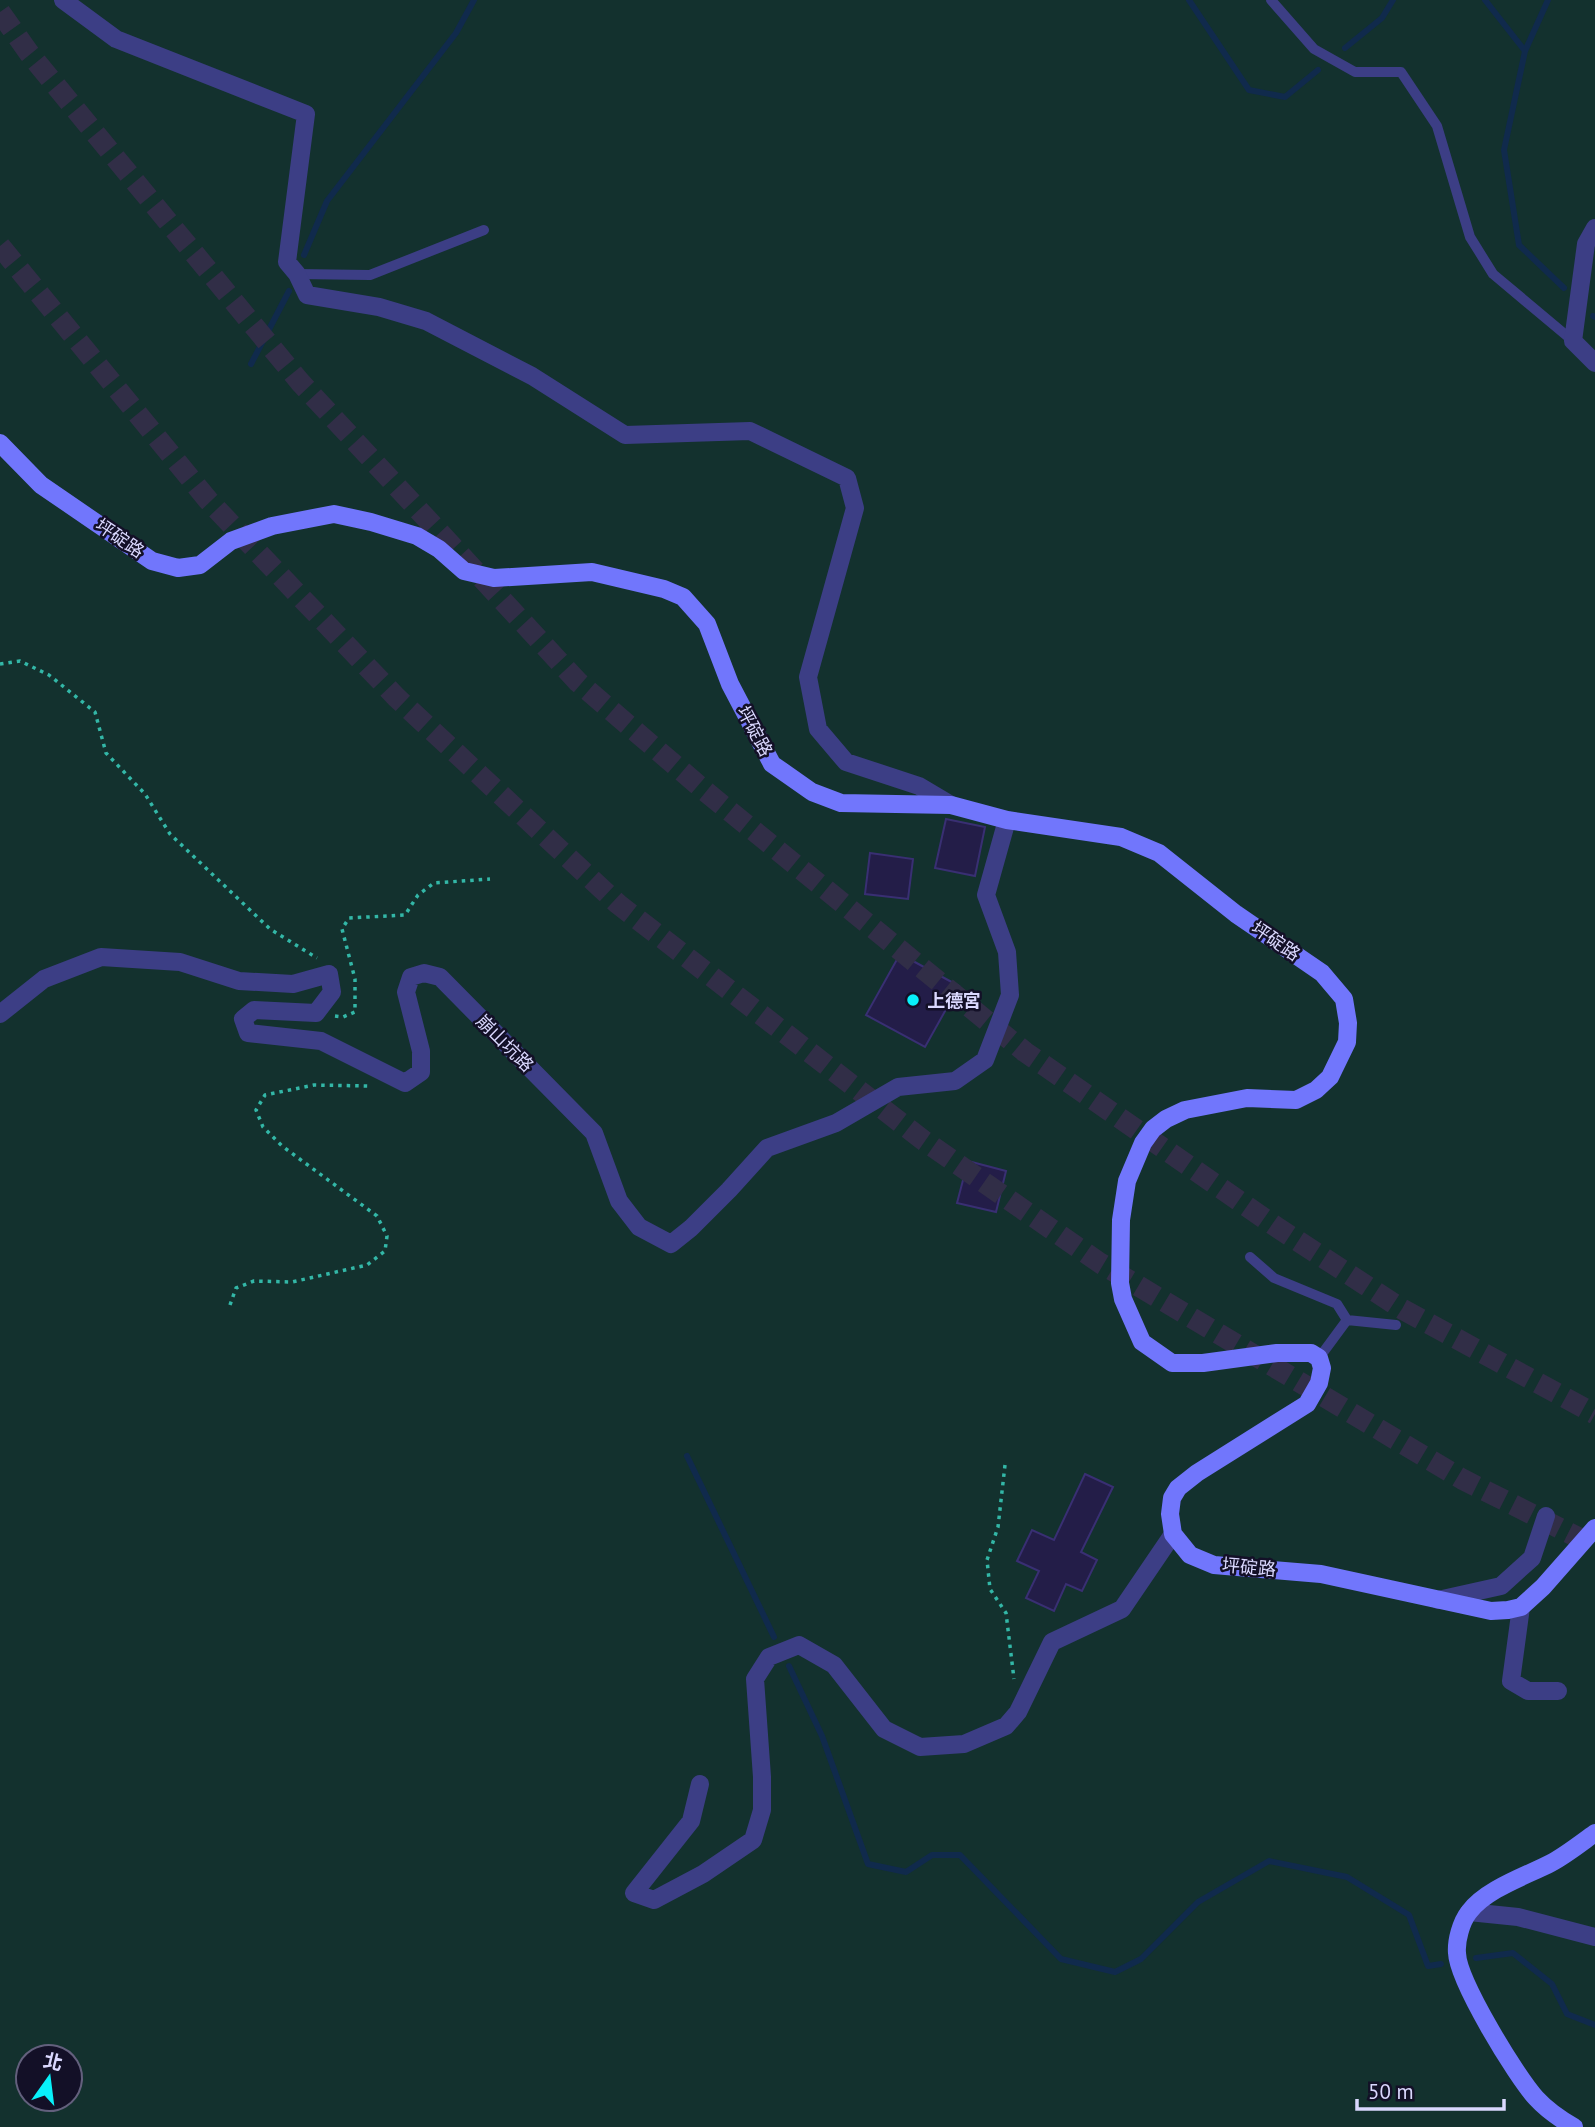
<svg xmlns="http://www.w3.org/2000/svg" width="1595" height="2127" font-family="'PT Sans','Noto Sans TC',sans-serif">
<rect width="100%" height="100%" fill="#131027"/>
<path fill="#13312e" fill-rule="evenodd" d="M0,0H1595V2127H0ZM28,2057H70V2099H28Z"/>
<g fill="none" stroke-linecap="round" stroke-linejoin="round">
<path stroke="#102a4c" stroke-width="6" d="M1189,0L1249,90L1285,97L1318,70
M1485,0L1525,51
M1548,0L1525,51L1504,150L1519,245L1564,288
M1345,48L1382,18L1393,0
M304,255L327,201L456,33L474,0
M1593,316L1595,317
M251,364L289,291
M687,1456L774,1637
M789,1666L822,1736L868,1864L906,1872L932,1855H960L1061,1959L1115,1972L1141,1959L1198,1902L1269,1861L1347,1877L1409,1915L1428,1966L1441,1964
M1476,1958L1513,1953L1552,1984L1567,2014L1595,2025"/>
</g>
<path fill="#231d48" stroke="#392f73" stroke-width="2" d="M946,819L985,827L975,876L935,868Z
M870,853L913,859L908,899L865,894Z
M900,954L959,986L925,1047L866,1015Z
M968,1161L1006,1171L996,1212L957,1203Z
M1085,1474L1113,1487L1081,1552L1097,1560L1082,1591L1066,1584L1054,1611L1026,1598L1039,1571L1017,1561L1032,1530L1054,1540Z"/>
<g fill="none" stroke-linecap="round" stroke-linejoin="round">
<path stroke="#312e47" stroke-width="21" stroke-dasharray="21 10" stroke-linecap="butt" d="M0,12L29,53L300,382L578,682L705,791L1025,1052L1278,1228L1402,1309L1595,1414
M0,246L208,500L396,697L618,904L923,1140L1100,1263L1462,1479L1595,1546"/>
<path stroke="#33b7a7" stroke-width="3.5" stroke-dasharray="3.5 5" stroke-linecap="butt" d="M0,664L20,661L49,675L95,712L106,753L145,794L170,834L270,929L317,958
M335,1016L343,1017L355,1012V979L342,929L349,918L405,915L418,895L434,883L490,879
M230,1305L236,1288L254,1281L292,1282L367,1265L385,1251L387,1236L377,1216L282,1146L263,1127L256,1110L265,1095L314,1085L368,1086
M1005,1465L998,1527L987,1560L990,1589L1006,1613L1014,1679"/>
<path stroke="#3c3e85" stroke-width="10" d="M1271,0L1314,49L1355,72H1401L1437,126L1470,237L1493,274L1573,341
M297,274L370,275L484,230
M1250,1257L1274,1278L1337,1304L1347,1320L1396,1325
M1319,1358L1347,1320"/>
<path stroke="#3c3e85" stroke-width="18" d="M63,0L116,39L306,114L287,262L297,274L307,295L379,307L426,321L532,376L625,435L750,431L847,478L855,508L808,677L818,729L846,762L919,786L951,805
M1595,228L1586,244L1573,341L1595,363
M0,1014L44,979L101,957L180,962L239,981L293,984L329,974L332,992L316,1013L254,1010L243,1019L248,1033L321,1041L405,1083L421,1072V1051L406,992L411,977L424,973L440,977L594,1133L619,1201L639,1227L671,1244L691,1228L729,1190L767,1148L836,1123L898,1087L955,1081L985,1060L1010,995L1007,952L986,895L1007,820
M1438,1600L1501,1586L1532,1558L1546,1516
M1521,1607L1511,1681L1528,1691H1558
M700,1784L691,1821L634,1893L654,1900L703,1874L753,1840L762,1810V1777L755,1679L769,1657L799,1645L834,1665L884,1729L920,1747L964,1744L1006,1726L1018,1712L1052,1642L1122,1609L1173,1534
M1469,1912L1518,1917L1595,1937"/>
<path stroke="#7176fc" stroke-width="18" d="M0,443L41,485L152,561L178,568L200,565L231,541L272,526L334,514L371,522L417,536L439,549L464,571L494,578L592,572L664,589L683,597L707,624L730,684L772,764L812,792L841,803L951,805L1007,820L1121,837L1159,853L1236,914L1322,973L1344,999L1348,1023L1347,1042L1330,1077L1316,1090L1296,1100L1247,1098L1185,1110L1166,1119L1153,1129L1143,1143L1127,1181L1121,1220L1120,1283L1123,1299L1142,1342L1172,1363H1203L1277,1353H1311L1319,1358L1322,1368L1319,1383L1307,1404L1197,1473L1178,1488L1172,1498L1170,1514L1173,1534L1190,1555L1214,1565L1321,1574L1491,1611L1508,1610L1521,1607L1543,1587L1595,1528
M1574,2127C1560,2119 1547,2110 1536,2098C1516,2076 1458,1981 1457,1953C1456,1941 1461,1922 1469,1912C1486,1889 1526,1876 1551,1863C1566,1855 1581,1843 1595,1833"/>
</g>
<circle fill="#08f0fa" stroke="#131027" stroke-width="2.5" cx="913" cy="1000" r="7"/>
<g text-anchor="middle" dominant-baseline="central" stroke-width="5" stroke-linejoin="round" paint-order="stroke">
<g font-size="18" fill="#dad8fe" stroke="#131027">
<text transform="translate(120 538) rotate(34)">坪碇路</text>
<text transform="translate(755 731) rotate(62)">坪碇路</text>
<text transform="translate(1276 941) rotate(34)">坪碇路</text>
<text transform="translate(505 1043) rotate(45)">崩山坑路</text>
<text transform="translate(1249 1567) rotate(5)">坪碇路</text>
</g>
<g font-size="18" font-weight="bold" fill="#dad8fe" stroke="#131027" text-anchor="start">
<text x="927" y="1000">上德宮</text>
</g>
</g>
<g transform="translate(49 2078) rotate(14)"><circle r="33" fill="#131027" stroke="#63607d" stroke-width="2"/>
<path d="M0-5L12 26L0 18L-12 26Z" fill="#08f0fa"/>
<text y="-10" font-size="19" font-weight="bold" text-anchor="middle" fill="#dad8fe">北</text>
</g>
<path d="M1357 2099v10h147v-10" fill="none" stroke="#dad8fe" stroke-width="3.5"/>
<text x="1368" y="2099" font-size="21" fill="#dad8fe" stroke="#131027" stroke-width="5" paint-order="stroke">50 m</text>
</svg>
